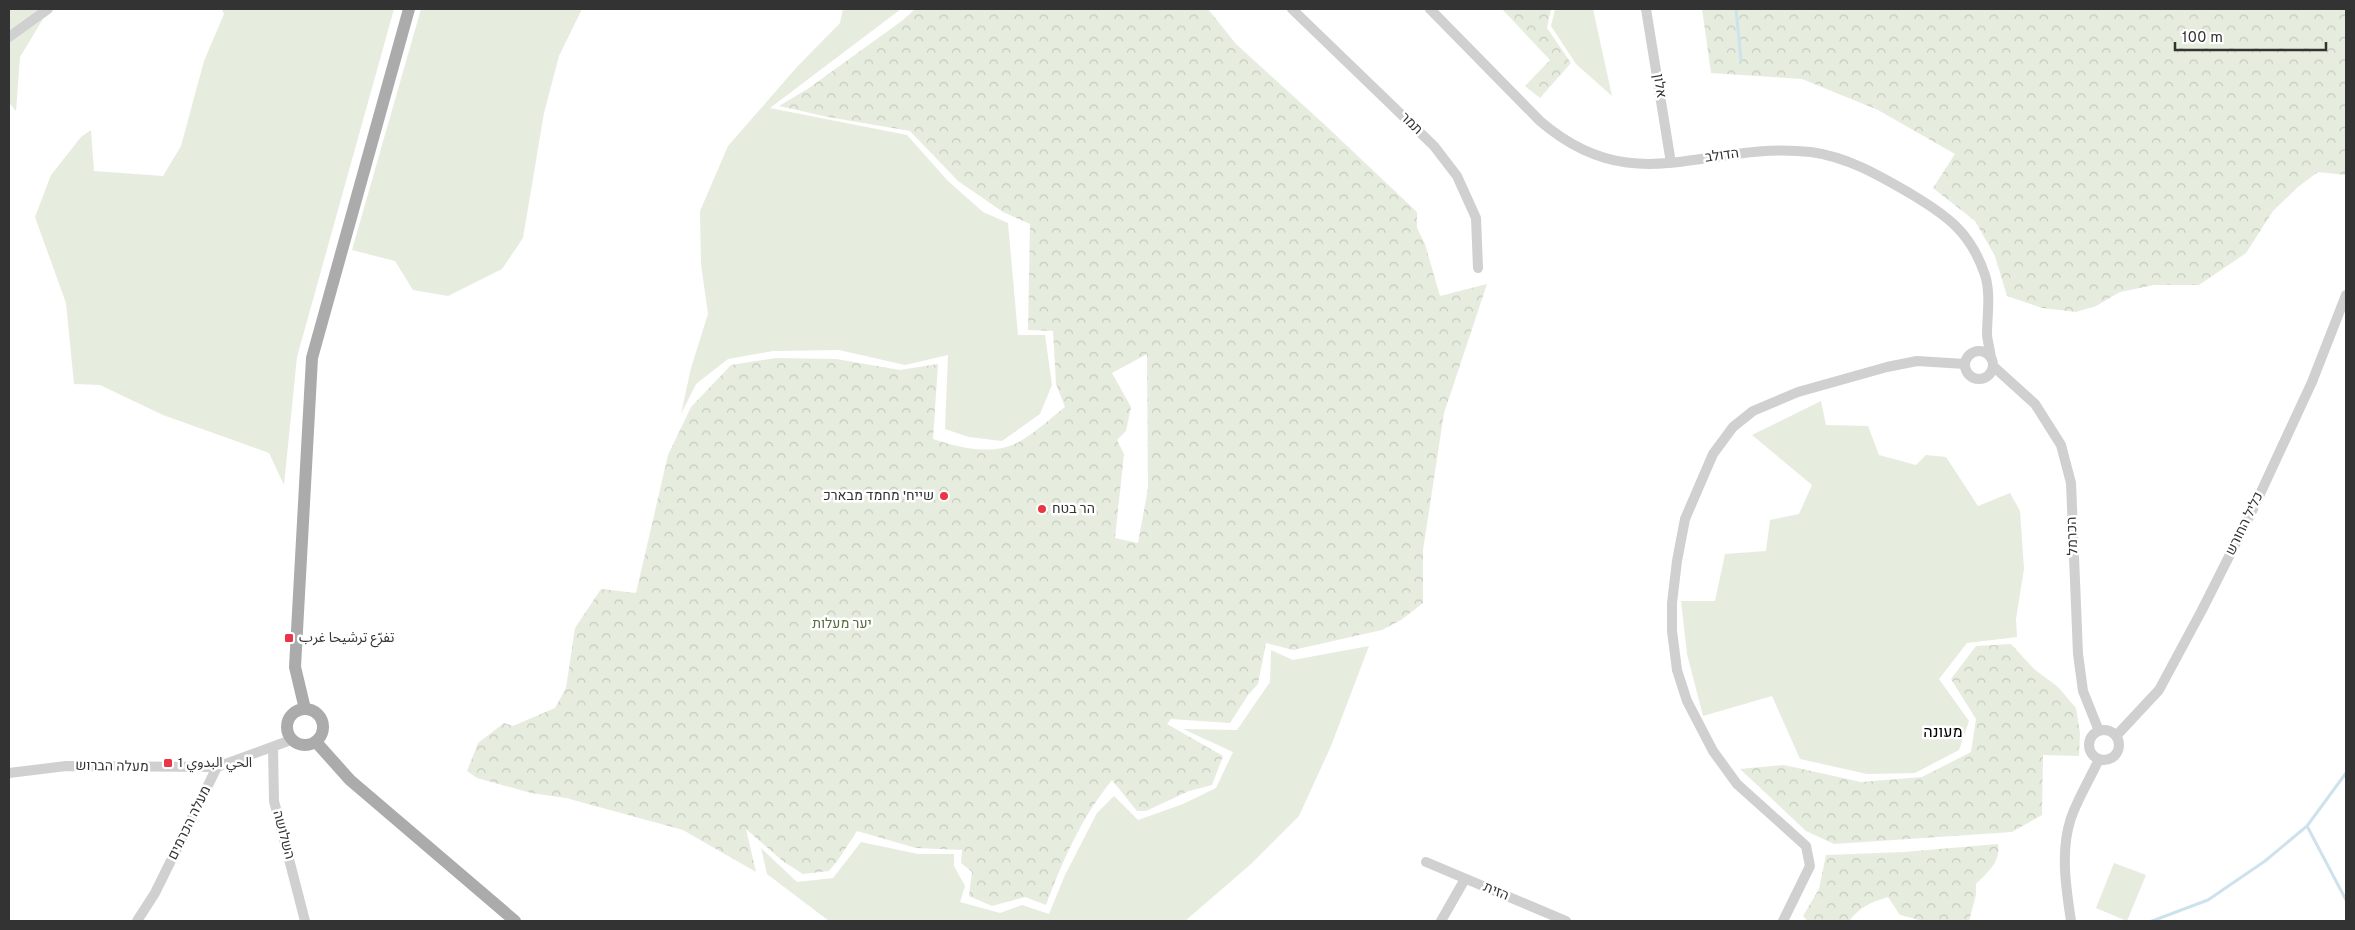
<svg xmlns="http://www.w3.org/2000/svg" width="2355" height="930" font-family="Overpass,'Noto Sans Arabic',Heebo,sans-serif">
<defs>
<pattern id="forest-crowns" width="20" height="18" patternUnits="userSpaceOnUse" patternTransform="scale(1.25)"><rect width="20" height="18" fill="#e6ecde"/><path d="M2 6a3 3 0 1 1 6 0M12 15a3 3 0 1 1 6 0" fill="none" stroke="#c6cbbf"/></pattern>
</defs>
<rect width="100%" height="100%" fill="#fff"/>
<path fill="#e6ecde" d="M9,9H49L20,57L16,111L9,103Z
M222,9H394L297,357L284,485L269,453L163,415L100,385L74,384L66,303L35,217L51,175L81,137L91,130L94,171L163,176L181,146L204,61L224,14Z
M421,9H582L559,56L544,113L523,238L502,269L448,296L413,290L395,261L352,250Z
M843,9H901L770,108L907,135L948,181L983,212L1008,223L1018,335H1045L1052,385L1040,414L1002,441L969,437L945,429L948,355L905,365L839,350L773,351L728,359L696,384L681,414L691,368L708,314L701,264L700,211L728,146L796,68L840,23Z
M1555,9H1593L1612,96L1576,64L1551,26Z
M1821,401L1826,425L1868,426L1879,455L1916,465L1926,455L1946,457L1978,506L2010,493L2020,511L2024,569L2016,619L2017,637L1967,643L1939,679L1969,721L1959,750L1915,773L1867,774L1800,759L1772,696L1703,716L1687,654L1681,601H1715L1725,554L1766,551L1770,520L1799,514L1812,485L1752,435Z
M1369,646L1331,746L1299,816L1251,864L1185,921H829L767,874L761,848L797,882L833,878L861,842L918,854H954V866L965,886L960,902L1000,913L1022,905L1049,914L1065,875L1097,813L1114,796L1138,820L1183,804L1216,788L1233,752L1183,729L1237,730L1270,682L1271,650L1293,660Z
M2114,863L2146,875L2127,921L2096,908Z"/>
<path fill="url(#forest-crowns)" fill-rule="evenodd" d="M915,9H1208L1236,44L1325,125L1417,212V228L1425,244L1440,296L1487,284L1444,413L1423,550V603L1401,620L1382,630L1293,650L1266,643L1258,684L1248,695L1230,723L1171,719L1167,724L1223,756L1212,785L1189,791L1146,811H1137L1112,780C1081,818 1063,860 1046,905L1025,897L992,906L969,896L972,872L961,863L962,850L916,848L857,831L838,860L829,871L803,874L784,862L746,829L756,872L683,830L566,798L531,793L477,778L467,771L478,743L504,723L513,726L555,708L566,688L575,628L601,589L636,593L668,455L691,407L731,365L776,358L836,359L900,370L938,364L933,439C960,448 992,456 1019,442C1035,433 1051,418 1065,407L1056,384L1053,331L1028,330L1030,224L1003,212L958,181L910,131L828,117L779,106L809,88L903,20ZM1147,354L1148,488L1138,543L1115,538L1124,454L1117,440L1126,431L1131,407L1112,373Z
M1502,9H1551L1547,28L1571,63L1540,98L1525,86L1550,60Z
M1702,9H2346V175L2318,172L2298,187L2273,211L2246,253L2199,285H2154L2120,292L2096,306L2076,312L2042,308L2007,296L1995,256L1975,221L1933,188L1955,154L1878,110L1802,79L1711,73Z
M2011,644L2034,669L2058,687L2076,708L2080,733L2079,756L2043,755L2042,815L2012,832L1834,844L1806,831L1740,769L1784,765L1861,782L1922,777L1971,752L1976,719L1951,679L1976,646Z
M1998,844C2001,862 1988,872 1976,884V895L1969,921H1923L1900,915L1888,897C1871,902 1860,907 1849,921H1808L1803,916L1819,889L1826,855L1904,852Z"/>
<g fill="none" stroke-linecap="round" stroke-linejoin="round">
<path stroke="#cee2ee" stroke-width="3" d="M1736,9L1741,60
M2307,826L2346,900
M2152,921L2208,900L2265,861L2307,826L2346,773"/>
<path stroke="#d0d0d0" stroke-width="10" d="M1292,9L1434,146L1457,176L1476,218L1478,268
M1430,9L1540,121C1635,203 1706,140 1811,152C1848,157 1880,176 1911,194C1948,216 1971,233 1985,275C1991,294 1987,316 1987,335C1988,343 1990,350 1991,358
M1646,9L1671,163
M9,37L48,9
M1965 365a14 14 0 1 1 28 0a14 14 0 1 1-28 0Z
M1993,366L2035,404L2061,445L2071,483L2078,654L2083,691L2099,731
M2089 745a15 15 0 1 1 30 0a15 15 0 1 1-30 0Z
M2116,736L2159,690L2202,610L2254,507L2312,382L2346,295
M273,748L274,801L305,921
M9,773L66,766L217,767L291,740
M1426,862L1566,921
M137,921L155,893L217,767
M1441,921L1465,879
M1783,921L1810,866L1806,846L1737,784L1713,751L1687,701L1677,670L1672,631V603L1677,561L1685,519L1713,454L1733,427L1753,411L1798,392L1887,367L1917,361L1965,364
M2071,921C2066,888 2060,851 2071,818C2078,798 2090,779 2099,759"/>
<path stroke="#ababab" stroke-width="12" d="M287 727a18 18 0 1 1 36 0a18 18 0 1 1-36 0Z
M305,709L295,667L312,358L409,9
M316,742L350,780L515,921"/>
</g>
<g fill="#e93545" stroke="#fff" stroke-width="2">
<circle cx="944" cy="496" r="5"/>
<circle cx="1042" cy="509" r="5"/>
<rect x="284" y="633" width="10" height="10" rx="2.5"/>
<rect x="163" y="758" width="10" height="10" rx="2.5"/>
</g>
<g text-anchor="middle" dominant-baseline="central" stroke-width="5" stroke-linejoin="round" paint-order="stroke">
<g font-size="14" fill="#333" stroke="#fff">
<text transform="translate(1659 86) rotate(81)">אלון</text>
<text transform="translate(1411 124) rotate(44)">תמר</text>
<text transform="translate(1722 156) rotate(-8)">הדולב</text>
<text transform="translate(2245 524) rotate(-64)">כליל החורש</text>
<text transform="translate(2073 536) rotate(-92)">הכרמל</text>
<text transform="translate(112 767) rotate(1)">מעלה הברוש</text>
<text transform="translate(190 823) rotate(-64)">מעלה הכרמים</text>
<text transform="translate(283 835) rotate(75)">השלושה</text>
<text transform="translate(1496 892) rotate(23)">הזית</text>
</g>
<g font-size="14" fill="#333" stroke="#fff" text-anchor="start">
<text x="934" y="496" text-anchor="end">שייח' מחמד מבארכ</text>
<text x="1052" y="509">הר בטח</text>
<text x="299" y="638">تفرّع ترشيحا غرب</text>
<text x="178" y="763">الحي البدوي 1</text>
</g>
<g font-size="14" fill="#56703e" stroke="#fff">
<text x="842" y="624">יער מעלות</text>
</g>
<g font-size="16" fill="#000" stroke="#fff">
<text x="1943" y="733">מעונה</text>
</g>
</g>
<rect width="2355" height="930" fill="none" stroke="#333333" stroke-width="20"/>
<path d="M2175 42v8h151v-8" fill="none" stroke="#333333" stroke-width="2.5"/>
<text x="2182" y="42" font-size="15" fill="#333333" stroke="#ffffff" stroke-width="4" paint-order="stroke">100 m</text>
</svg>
